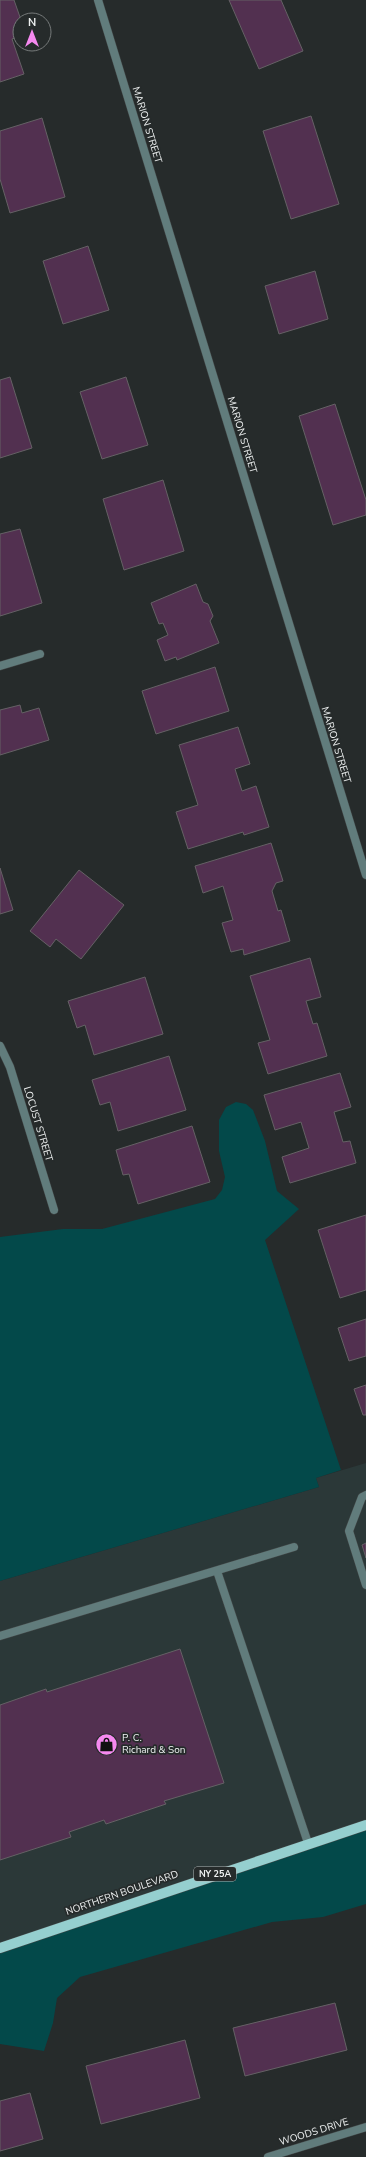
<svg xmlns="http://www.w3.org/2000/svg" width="366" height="2157" font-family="'Nunito Sans',sans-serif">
<rect width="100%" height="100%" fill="#262b2b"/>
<path fill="#2b3838" d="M366,1463V1825L0,1948V1581L319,1487L316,1478Z"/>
<path fill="#03494a" d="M236,1102L246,1104L253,1110L265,1141L277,1191L299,1209L265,1240L341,1470L316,1478L319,1487L0,1581V1237L63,1229H102L215,1199L222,1190L225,1177L219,1151V1120L226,1107Z
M366,1825V1904L323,1917L272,1922L80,1977L57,1998L53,2023L44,2051L0,2044V1948Z"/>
<path fill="#523050" stroke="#656165" d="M0,0H14L21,20L20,36L12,39L24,74L0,82Z
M229,0H281L303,51L259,69Z
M311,116L339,204L291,219L263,131Z
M42,118L65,197L10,213L0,179V131Z
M88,246L109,310L63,324L43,261Z
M315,271L328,319L279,334L265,286Z
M10,377L32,448L0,458V380Z
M126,377L148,445L102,459L80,392Z
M335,404L366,500V515L333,525L299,416Z
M163,480L184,551L124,570L103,499Z
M20,529L42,603L0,616V534Z
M196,584L203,602L208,604L213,616L210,621L219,643L177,660L176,657L165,661L157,640L168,635L163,623L159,624L151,603Z
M215,667L229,711L156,734L142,691Z
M20,705L22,713L39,708L49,740L0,755V710Z
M238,727L250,764L235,769L242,791L256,786L269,827L244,835L243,832L188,849L176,812L198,805L179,745Z
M271,843L283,881L276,883L272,891L278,911L281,910L290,941L244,955L243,949L231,952L222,923L233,920L223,886L203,893L195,866Z
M0,868L13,910L0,914Z
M79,870L124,905L81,959L56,939L50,947L30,931Z
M310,958L321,997L306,1001L313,1024L317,1023L327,1056L268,1074L258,1043L270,1040L250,976Z
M145,977L163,1034L94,1055L85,1025L77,1028L68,1001Z
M169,1056L186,1110L118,1131L110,1102L100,1105L92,1080Z
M340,1073L351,1107L334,1112L343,1142L350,1141L356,1163L290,1183L282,1157L309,1148L301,1122L275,1130L264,1095Z
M192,1126L210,1182L138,1204L129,1174L123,1175L116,1150Z
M366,1215V1290L340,1298L318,1230Z
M366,1319V1356L349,1361L338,1328Z
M366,1385V1415H363L354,1389Z
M366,1543V1558L362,1545Z
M180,1649L224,1783L164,1801L166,1804L106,1824L104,1820L69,1832L71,1837L0,1860V1705L46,1689L47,1692Z
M335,2003L347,2050L245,2076L233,2028Z
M185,2040L200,2098L101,2124L86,2066Z
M30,2093L43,2139L0,2151V2101Z"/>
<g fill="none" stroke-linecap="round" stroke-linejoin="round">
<defs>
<path id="lane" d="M366,1495L362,1497L349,1531L366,1585
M217,1571L308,1843
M0,1636L294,1547"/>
<path id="street" d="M98,0L366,875
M0,666L40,654
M0,1046L10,1067L54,1210
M268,2157L366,2127"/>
<path id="primary" d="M0,1948L366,1825"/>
</defs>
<use href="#lane" stroke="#424747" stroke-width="9"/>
<use href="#street" stroke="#424747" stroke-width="9"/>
<use href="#primary" stroke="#424747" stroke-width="11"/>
<use href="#lane" stroke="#617c7c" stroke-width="8"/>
<use href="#street" stroke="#617c7c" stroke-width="8"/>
<use href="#primary" stroke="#95cfcf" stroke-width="10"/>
</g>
<defs>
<symbol id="shop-disc" viewBox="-11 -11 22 22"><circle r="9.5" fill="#f589ef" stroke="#262b2b"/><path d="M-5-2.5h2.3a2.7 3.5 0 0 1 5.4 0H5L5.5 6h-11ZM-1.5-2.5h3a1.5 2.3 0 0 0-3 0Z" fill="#111"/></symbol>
</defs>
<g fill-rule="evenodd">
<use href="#shop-disc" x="94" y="1732" width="25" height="25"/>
</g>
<g text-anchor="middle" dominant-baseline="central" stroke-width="3.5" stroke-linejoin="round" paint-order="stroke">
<rect fill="#262b2b" stroke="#b2b6b6" stroke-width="1" x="194" y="1867" width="42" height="14" rx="3"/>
<g font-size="9" font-weight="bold" fill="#eef1f1">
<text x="215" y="1874">NY 25A</text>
</g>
<g font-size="10" fill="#eef1f1" stroke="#262b2b">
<text transform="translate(147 125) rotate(73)">MARION STREET</text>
<text transform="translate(242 435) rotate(73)">MARION STREET</text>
<text transform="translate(336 745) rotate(73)">MARION STREET</text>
<text transform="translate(38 1124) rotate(73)">LOCUST STREET</text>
<text transform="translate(122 1893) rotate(-19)">NORTHERN BOULEVARD</text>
<text transform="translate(314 2132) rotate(-17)">WOODS DRIVE</text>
</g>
<g font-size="10" fill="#eef1f1" stroke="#262b2b" text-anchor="start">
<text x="122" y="1738">P. C.<tspan x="122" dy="12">Richard &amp; Son</tspan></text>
</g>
</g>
<g transform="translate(32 32)"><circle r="19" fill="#262b2b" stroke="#767a7a"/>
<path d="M0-3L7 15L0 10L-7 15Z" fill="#f589ef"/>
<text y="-6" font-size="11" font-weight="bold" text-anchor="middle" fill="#eef1f1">N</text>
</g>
</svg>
